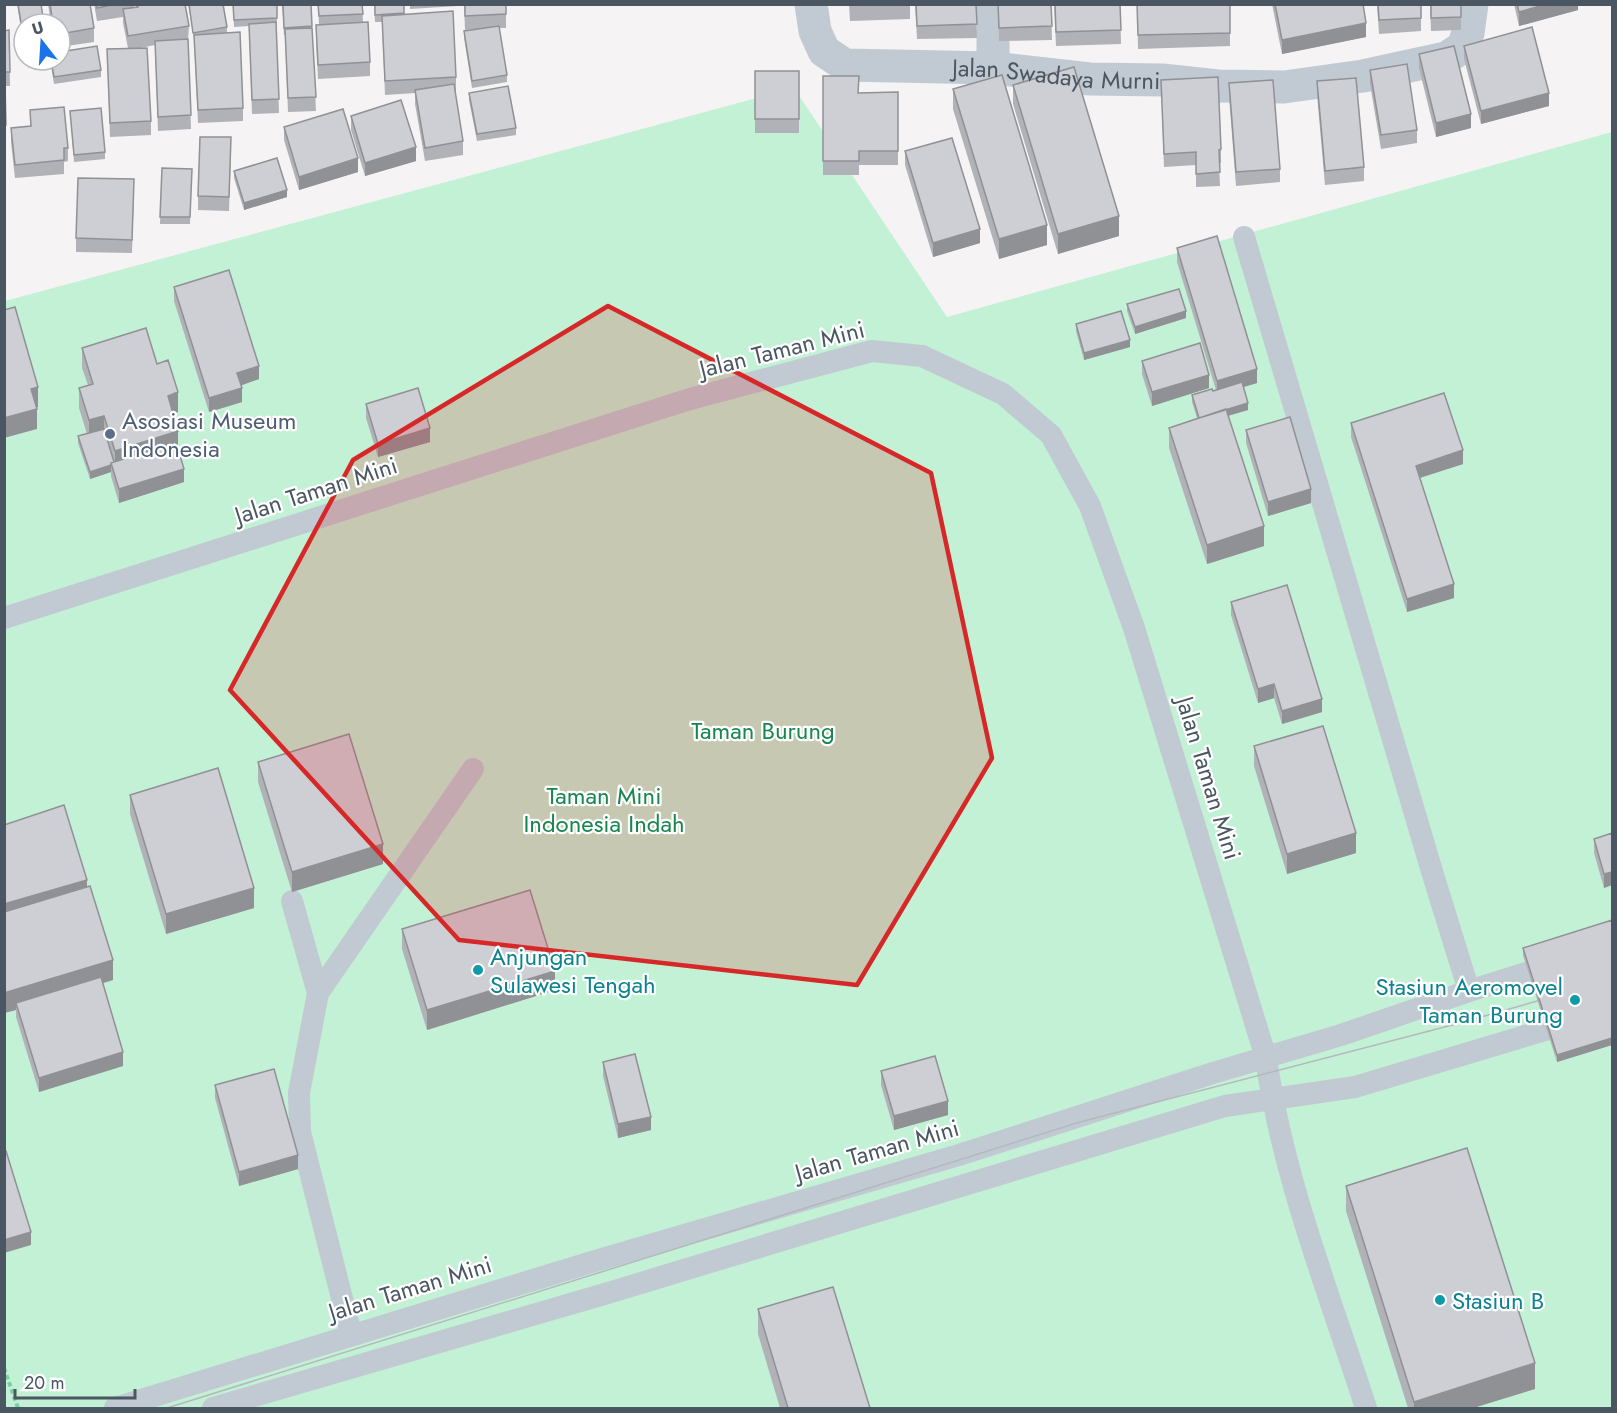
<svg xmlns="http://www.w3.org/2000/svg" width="1617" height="1413" font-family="Jost,sans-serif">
<rect width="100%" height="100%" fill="#f5f3f3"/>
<path fill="#c3f1d5" d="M794,88L947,317L1612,132V1408H5V301Z"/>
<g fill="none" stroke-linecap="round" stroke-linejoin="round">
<path stroke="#7ad0a6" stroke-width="4" stroke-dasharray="4.5 3" stroke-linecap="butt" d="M4,1368L18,1408"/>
<path stroke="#c1cad2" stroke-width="22" d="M1244,237L1434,878L1469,991
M4,618L690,399L872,351L922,356L1003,394L1051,435L1090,506L1134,628L1266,1058C1283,1178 1329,1293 1366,1408
M292,901L318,993
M351,1334L300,1132L299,1093L318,993L473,769
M115,1408L595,1261L959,1155L1213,1073L1341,1035L1469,991L1612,946
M213,1408L608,1293L1225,1106L1355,1087L1612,1010"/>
<g stroke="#c1cad2" stroke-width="33">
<path id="s1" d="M811,4L815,31L824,51L845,65L993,68L1090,79L1162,80L1218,86L1284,87L1363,76L1446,58L1463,47L1468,33L1472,4"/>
<path d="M993,68V4"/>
</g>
<path stroke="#b5b8bd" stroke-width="1.5" d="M167,1408L1080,1122L1460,1023L1555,996"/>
</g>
<path fill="#b0b2b7" d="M17,4H41L24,24V48Z
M48,4H90L94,28V42L60,47V24H51Z
M94,4H134V8L136,7V4H185L189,26L188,40L191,129L158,131L155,45L140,48L151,121V135L110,137L107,49L128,48L123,23V17L97,21Z
M188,4H223L227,27V33L243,108V121L198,123L194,39Z
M233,4H277V25H276L279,113L252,114L249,26L234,27Z
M282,4H311L316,111L288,112L285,35H284Z
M318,4H362L363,22L370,62V76L318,79L316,39V25H319Z
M374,4H404V15L456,77V91H455L463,141V155L425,161L415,104V93L385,95L382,22H375Z
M410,4H458V6L410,9Z
M464,4H506V28H499L507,75V82L472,88L464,38V31L477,29L465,30Z
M849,4H910V19L850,21Z
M915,4H976L977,38L917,39Z
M998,4H1051L1052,40L999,41Z
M1054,4H1120L1121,44L1056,46Z
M1230,4V46L1138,49L1137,5Z
M1272,4H1363L1366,37L1282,54Z
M1377,4H1421V31L1379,34Z
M1430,4H1461V30L1431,31Z
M1514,4H1578V10L1519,26Z
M9,30L10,86H5L6,138H4V31Z
M1464,46L1549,106L1481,124L1464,59Z
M1419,54L1471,128L1436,137L1419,68Z
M50,60H60L101,70V77L54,84Z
M1370,70L1417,130V143L1381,149L1370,84Z
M755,71H799V133H755Z
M823,76L859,93L898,92V165H859V175H823Z
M1161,80L1221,149V163H1219L1220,186L1196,187V165L1164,167Z
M1317,81L1364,167V181L1325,185L1317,95Z
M1229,83L1280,169V182L1236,186L1229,97Z
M1013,85L1119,236L1058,254L1013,104Z
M953,89L1047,245L999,259L953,109Z
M469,93L516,128V135L477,141L469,100Z
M30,110L68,148V161L64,162V174L15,178L11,142V128L30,126Z
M70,111L105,152V159L74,162Z
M351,116L416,161L365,176L351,130Z
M284,127L358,172L299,190L284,140Z
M231,151L229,211L198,210V196Z
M905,151L980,243L933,257L905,165Z
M162,168L192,169L190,224H160Z
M234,171L287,197L244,210L234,178Z
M134,193L132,253L76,252V238Z
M1177,248L1257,383L1243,387L1248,410L1228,416L1264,546L1207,564L1169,448V428L1197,418L1192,402V395L1216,390L1177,262Z
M174,287L259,379L241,385L242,402L209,412L174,301Z
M1127,304L1186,318L1135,334L1127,311Z
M1076,324L1130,347L1084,360L1076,331Z
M82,348L157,364L178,412L173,414L184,482L119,503L111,476V472L90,479L78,443V436L87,434L79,408V388L88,385L82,368Z
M1142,361L1209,388L1152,406L1142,374Z
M366,404L430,442L378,457L366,418Z
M1351,423L1463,464L1420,478L1454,598L1407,612L1351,437Z
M1246,430L1311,503L1268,516L1246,443Z
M1231,602L1322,712L1282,724L1274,698L1258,703L1231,615Z
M1254,746L1356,853L1287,874L1254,766Z
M258,762L383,864L292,892L258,782Z
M130,795L254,908L166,934L130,814Z
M4,825L87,887L113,980L103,983L123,1066L39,1092L16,1017V1010L4,1013Z
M1612,833V885L1604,888L1594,853V839Z
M1612,920V1045L1557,1062L1523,955V948Z
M402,929L555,990L427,1030L402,949Z
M603,1062L651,1130L618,1138L603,1076Z
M881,1071L948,1115L894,1130L881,1085Z
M215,1085L298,1169L239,1186L215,1098Z
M1346,1186L1535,1389L1473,1408H1408L1346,1211Z
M758,1309L870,1408H780L758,1334Z"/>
<path fill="#909195" d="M1547,4H1578V10L1519,26V12Z
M1366,23V37L1282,54V40Z
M1549,93V106L1481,124V111Z
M1471,114V128L1436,137V123Z
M416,147V161L365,176V163Z
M358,158V172L299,190V177Z
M287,190V197L244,210V203Z
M1119,216V236L1058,254V234Z
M1047,225V245L999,259V239Z
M980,229V243L933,257V243Z
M1186,311V318L1135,334V327Z
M1130,340V347L1084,360V353Z
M259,366V379L237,387V373Z
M1257,369V383L1217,395V381Z
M1209,375V388L1152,406V392Z
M38,387V407L31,409V389Z
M242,388V402L209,412V398Z
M178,392V412L168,416V396Z
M1248,403V410L1220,418L1219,412Z
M37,409V429L4,438V418Z
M104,416V436L89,440V420Z
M430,428V442L378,457V444Z
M178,431V451L115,464V451Z
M1463,450V464L1416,479V466Z
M111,465V472L90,479V472Z
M184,469V482L119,503V489Z
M1311,489V503L1268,516V502Z
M1264,526V546L1207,564V545Z
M1454,584V598L1407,612V599Z
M1274,684V698L1258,703V689Z
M1322,699V712L1282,724V711Z
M1356,833V853L1287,874V854Z
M383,844V864L292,892V872Z
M1612,872V885L1604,888V874Z
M87,880V900L4,924V904Z
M254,888V908L166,934V914Z
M113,960V980L17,1009L16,1003V1010L4,1013V993Z
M555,971V990L427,1030V1010Z
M1612,1038V1045L1557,1062V1055Z
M123,1052V1066L39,1092V1078Z
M948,1101V1115L894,1130V1116Z
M651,1117V1130L618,1138V1124Z
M298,1155V1169L239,1186V1172Z
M31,1232V1245L4,1253V1240Z
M1535,1363V1389L1473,1408H1414V1402Z"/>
<path fill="#cdcfd5" stroke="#909195" stroke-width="1.5" d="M18,4H41L44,24H24V41Z
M50,4H90L94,28L60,34V24H53Z
M97,4H115L97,8Z
M138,4H185L189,26L128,36L123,9L138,7Z
M189,4H223L227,27L193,33Z
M233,4H277V18L234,20Z
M283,4H311L312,26L284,28Z
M318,4H362L363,14L319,16Z
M375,4H404V13L375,15Z
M465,4H506V14L465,16Z
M916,4H976L977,24L917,26Z
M998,4H1051L1052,26L999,28Z
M1055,4H1120L1121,30L1056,32Z
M1137,4H1230V33L1138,35Z
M1275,4H1363L1366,23L1282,40Z
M1378,4H1421V18L1379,20Z
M1431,4H1461V17L1431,18Z
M1517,4H1547L1519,12Z
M453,11L456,77L385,81L382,16Z
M276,22L279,99L252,100L249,24Z
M368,22L370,62L318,65L316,25Z
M499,26L507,75L472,81L464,31Z
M1532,27L1549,93L1481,111L1464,46Z
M312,28L316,97L288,98L285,29Z
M9,30L10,72H4V31Z
M240,32L243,108L198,110L194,35Z
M188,39L191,115L158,117L155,41Z
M97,46L101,70L54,77L51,60H60V52Z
M1454,46L1471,114L1436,123L1419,54Z
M147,48L151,121L110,123L107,49Z
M1407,64L1417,130L1381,135L1370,70Z
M1074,67L1119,216L1058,234L1013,85Z
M755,71H799V119H755Z
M1002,75L1047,225L999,239L953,89Z
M823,76H859L858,93L898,92V151H859V161H823Z
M1218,77L1221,149L1219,150L1220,172L1196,174V152L1164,154L1161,80Z
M1356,78L1364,167L1325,171L1317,81Z
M1273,80L1280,169L1236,172L1229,83Z
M4,84H5L6,125H4Z
M454,84L463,141L425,148L415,90Z
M508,86L516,128L477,134L469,93Z
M401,100L416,147L365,163L351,116Z
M64,107L68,148H64V160L15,165L11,128L31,126L30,110Z
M101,108L105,152L74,155L70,111Z
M343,109L358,158L299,177L284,127Z
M200,137H231L229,197L198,196Z
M952,138L980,229L933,243L905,151Z
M277,158L287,190L244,203L234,171Z
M162,168L192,169L190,217H160Z
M78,178L134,179L132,240L76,238Z
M1217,236L1257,369L1217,381L1177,248Z
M229,270L259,366L237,373L242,388L209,398L174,287Z
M1179,289L1186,311L1135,327L1127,304Z
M15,307L38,387L31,389L37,409L4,418V310Z
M1121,311L1130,340L1084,353L1076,324Z
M146,328L157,364L168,360L178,392L168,396L178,431L115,451L104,416L89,420L79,388L93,384L82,348Z
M1200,343L1209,375L1152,392L1142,361Z
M1242,382L1248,403L1199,418L1192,395L1212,389L1213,391Z
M418,388L430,428L378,444L366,404Z
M1444,393L1463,450L1416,466L1454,584L1407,599L1351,423Z
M1226,409L1264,526L1207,545L1169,428Z
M1290,417L1311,489L1268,502L1246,430Z
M104,429L114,462L111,463V465L90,472L78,436Z
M176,442L184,469L119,489L111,463Z
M1287,585L1322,699L1282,711L1274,684L1258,689L1231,602Z
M1323,726L1356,833L1287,854L1254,746Z
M349,734L383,844L292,872L258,762Z
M218,768L254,888L166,914L130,795Z
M64,805L87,880L4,904V825Z
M1612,833V872L1604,874L1594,839Z
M90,886L113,960L4,993V912Z
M530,890L555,971L427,1010L402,929Z
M1612,920V1038L1557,1055L1523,948Z
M101,977L123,1052L39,1078L16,1003Z
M635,1054L651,1117L618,1124L603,1062Z
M935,1056L948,1101L894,1116L881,1071Z
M274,1069L298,1155L239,1172L215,1085Z
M1467,1148L1535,1363L1414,1402L1346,1186Z
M4,1151H6L31,1232L4,1240Z
M833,1287L870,1408H788L758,1309Z"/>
<path fill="#d62828" fill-opacity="0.2" stroke="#d62828" stroke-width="4.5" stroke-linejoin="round" d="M608,306L931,473L992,758L857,985L459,940L230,690L353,460Z"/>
<circle fill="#5c6f8a" stroke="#fff" stroke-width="2" cx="110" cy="434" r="6"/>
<g fill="#0f9aa8" stroke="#fff" stroke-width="2">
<circle cx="478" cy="970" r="6"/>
<circle cx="1575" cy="1000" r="6"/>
<circle cx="1440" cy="1300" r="6"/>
</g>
<g text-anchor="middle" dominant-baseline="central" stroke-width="4.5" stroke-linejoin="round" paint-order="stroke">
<g font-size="24" fill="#4a5661" stroke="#fff">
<text stroke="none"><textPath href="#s1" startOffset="286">Jalan Swadaya Murni</textPath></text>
<text transform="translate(782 349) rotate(-14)">Jalan Taman Mini</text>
<text transform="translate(316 490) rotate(-18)">Jalan Taman Mini</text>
<text transform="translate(1209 778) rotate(73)">Jalan Taman Mini</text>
<text transform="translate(877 1150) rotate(-16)">Jalan Taman Mini</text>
<text transform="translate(410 1288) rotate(-17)">Jalan Taman Mini</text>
</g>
<g font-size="24" fill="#4e5e75" stroke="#fff" text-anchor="start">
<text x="122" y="420">Asosiasi Museum<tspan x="122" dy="28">Indonesia</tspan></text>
</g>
<g font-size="24" fill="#17864f" stroke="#fff">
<text x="763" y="730">Taman Burung</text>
<text x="604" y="795">Taman Mini<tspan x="604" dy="28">Indonesia Indah</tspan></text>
</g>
<g font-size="24" fill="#0d838f" stroke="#fff" text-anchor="start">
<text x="490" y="956">Anjungan<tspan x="490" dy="28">Sulawesi Tengah</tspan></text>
<text x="1563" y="986" text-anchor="end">Stasiun Aeromovel<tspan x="1563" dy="28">Taman Burung</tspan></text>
<text x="1452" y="1300">Stasiun B</text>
</g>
</g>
<rect width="1617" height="1413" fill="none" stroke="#4a5661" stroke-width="12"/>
<g transform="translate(42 42) rotate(343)"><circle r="28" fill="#ffffff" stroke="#b7bbc0" stroke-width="1.5"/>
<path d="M0-4.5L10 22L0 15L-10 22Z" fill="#1a73e8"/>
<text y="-9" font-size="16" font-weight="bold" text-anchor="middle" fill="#4a5661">U</text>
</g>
<path d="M15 1389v9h120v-9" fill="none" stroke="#4a5661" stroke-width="3"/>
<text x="24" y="1389" font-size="18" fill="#4a5661" stroke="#ffffff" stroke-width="4.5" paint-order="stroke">20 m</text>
</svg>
